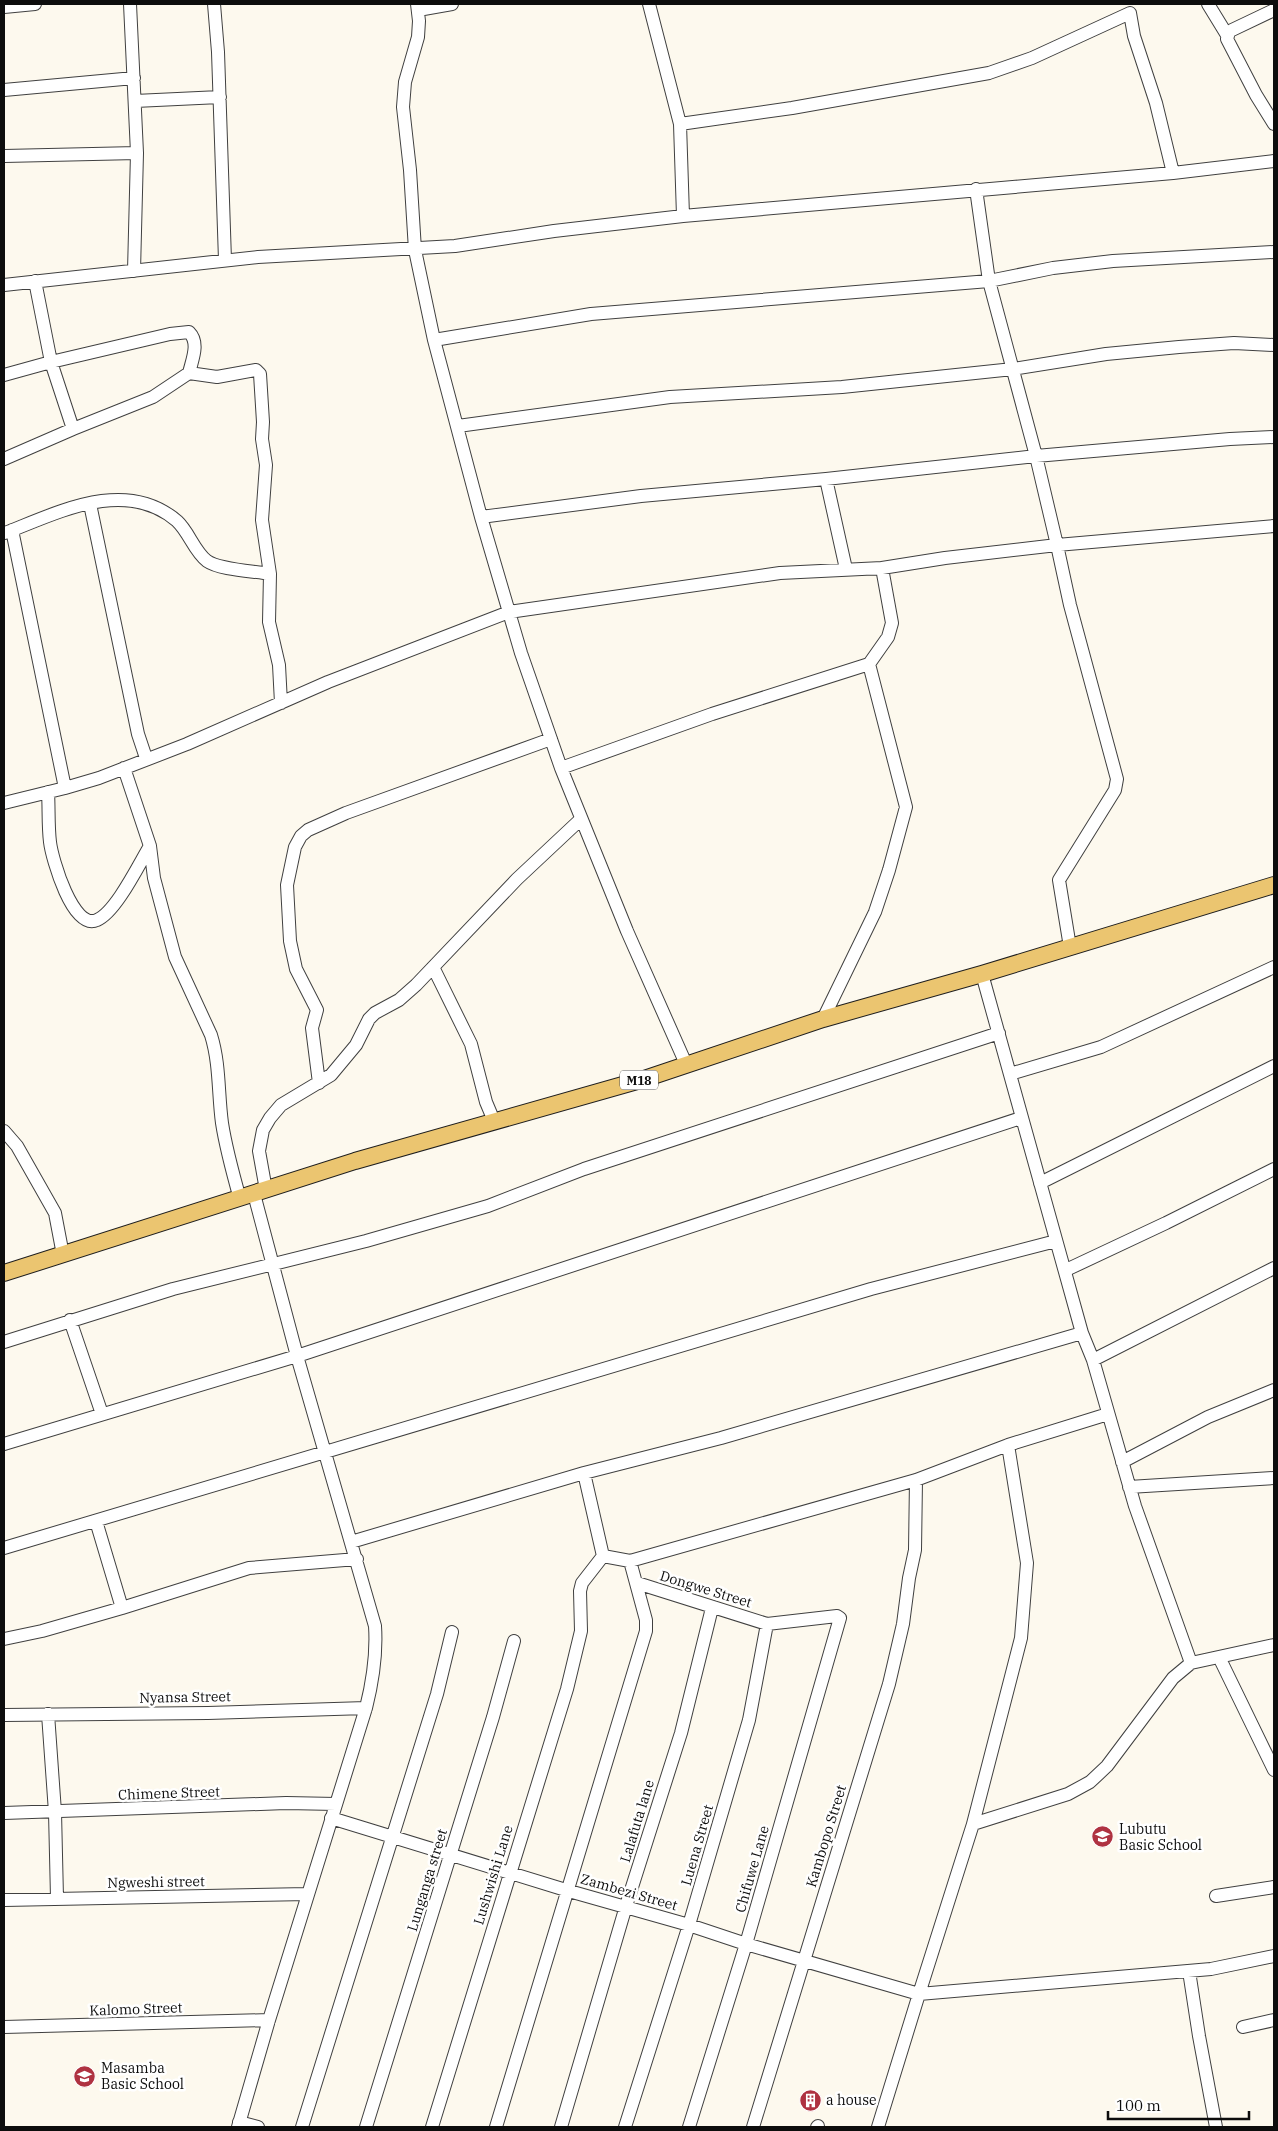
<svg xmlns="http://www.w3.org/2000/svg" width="1278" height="2131" font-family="'IBM Plex Serif',serif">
<rect width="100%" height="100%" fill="#fdf9ee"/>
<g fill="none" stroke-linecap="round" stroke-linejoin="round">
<defs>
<path id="minor" d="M130,4L137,153L134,271
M214,4L218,52L225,260
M417,4L419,21L418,37L405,82L403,107L410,170L415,250L434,340L481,517L521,653L561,768L627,931L686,1064
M649,4L680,124L683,216
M1208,4L1227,35
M4,7L35,4
M418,10L452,4
M1274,10L1232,30L1229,32L1227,39L1256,95L1274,124
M4,90L134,78
M135,101L220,97
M680,124L792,108L989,73L1032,58L1130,13L1134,36L1156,103L1173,173
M4,156L137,153
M976,189L989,281L1036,456L1057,545L1274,526
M35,281L51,362L170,334L189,332C200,343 192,360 189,373L153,397L73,429
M4,285L258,257L455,246L554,231L683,216L1173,173L1274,161
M434,340L591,314L989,281L1053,268L1113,261L1274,252
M189,373L217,377L256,370L260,374L263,422L262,439L266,465L262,520L270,574L269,622L279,665L281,703
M4,375L51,362L73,429L4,459
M458,426L670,397L842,387L1013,369L1106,354L1179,347L1234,343L1274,345
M826,479L846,569
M90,504L138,734L146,758
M481,517L641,496L826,479L1036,456L1230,439L1274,437
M5,533C59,512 126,477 177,521C189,532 194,551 207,561C220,570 254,571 270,574
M561,768L712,714L869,664L888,637L892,623L882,568
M65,788L99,778L187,744L328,682L509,612L780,573L882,568L945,558L1057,545L1070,605L1117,779L1115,790L1059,880L1070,947
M48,792C49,808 48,826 50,842C52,859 73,931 97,920C116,912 139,864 150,846L124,768
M4,803L65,788L12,530
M150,846L154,878L175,957L211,1035C220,1064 218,1094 222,1123C226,1149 233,1174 240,1199
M433,967L471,1044L486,1102L494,1121
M823,1019L875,912L889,870L906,807L869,664
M1010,1074L1101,1047L1274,967
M319,1083L312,1028L317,1010L296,969L290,941L287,885L295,847L301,836L308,830L346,813L551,739
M4,1131L17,1146L55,1213L63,1255
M1040,1183L1274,1066
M266,1190L259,1151L263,1130L270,1118L281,1105L331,1075L356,1045L369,1019L375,1013L399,1000L416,985L517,879L581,819
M1066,1270L1166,1223L1274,1169
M70,1320L102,1414
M4,1342L173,1289L366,1241L488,1206L584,1169L999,1033
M1093,1360L1274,1268
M1108,1414L1008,1445L1027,1563L1021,1638L973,1824L919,1994L1211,1969L1274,1956
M4,1444L297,1356L1021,1118
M1122,1462L1208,1417L1274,1390
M584,1473L603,1556L630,1561L916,1480L1008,1445
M1129,1487L1274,1478
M96,1521L122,1608
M351,1542L584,1473L721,1438L1082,1333
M4,1548L871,1289L1056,1241
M637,1583L767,1624L837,1616L840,1618L746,1944L689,2127
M4,1639L42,1631L122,1608L249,1568L357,1559
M1219,1657L1274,1770
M1191,1663L1274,1645
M48,1714L55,1812L57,1898
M4,1715L208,1713L366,1708
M4,1813L286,1803L336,1804
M331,1818L569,1891L689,1925L746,1944L919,1994L878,2127
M973,1824L1068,1794L1090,1782L1107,1766L1173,1678L1191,1663L1135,1506L1093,1360L1082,1333L982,974
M1216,1896L1274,1887
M4,1900L308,1894
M1189,1971L1199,2036L1216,2127
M4,2027L269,2020
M1243,2027L1274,2020
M239,2122L258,2127
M238,2127L269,2020L366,1708C373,1680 377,1655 375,1626L297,1356L254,1194
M302,2127L437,1694L452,1632
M366,2127L493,1717L514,1641
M432,2127L567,1689L581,1631L580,1591L582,1583L603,1556
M496,2127L646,1631V1620L630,1561
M561,2127L626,1906L681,1733L712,1608
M625,2127L689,1925L749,1720L767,1624
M753,2127L889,1684L903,1624L909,1578L915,1550L916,1480
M817,2127L818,2126"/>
<path id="major" d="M4,1273L355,1161L644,1079L823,1019L982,974L1274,885"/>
</defs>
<use href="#minor" stroke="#404040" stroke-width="14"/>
<use href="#major" stroke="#1e1e1e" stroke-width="18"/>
<use href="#minor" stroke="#fff" stroke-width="12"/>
<use href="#major" stroke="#ebc570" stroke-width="16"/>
</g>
<defs>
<symbol id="school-disc" viewBox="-11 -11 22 22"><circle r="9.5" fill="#af3241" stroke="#fff"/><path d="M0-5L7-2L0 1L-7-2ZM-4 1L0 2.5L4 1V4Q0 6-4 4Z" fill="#fff"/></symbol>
<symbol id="building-disc" viewBox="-11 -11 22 22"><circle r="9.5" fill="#af3241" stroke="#fff"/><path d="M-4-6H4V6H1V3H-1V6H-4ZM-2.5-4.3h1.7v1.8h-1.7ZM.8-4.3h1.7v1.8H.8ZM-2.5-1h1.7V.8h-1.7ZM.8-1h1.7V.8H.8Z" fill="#fff"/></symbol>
</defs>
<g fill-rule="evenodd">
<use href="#school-disc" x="1090" y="1824" width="25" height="25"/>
<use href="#school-disc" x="72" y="2064" width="25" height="25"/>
<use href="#building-disc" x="798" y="2088" width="25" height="25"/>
</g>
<g text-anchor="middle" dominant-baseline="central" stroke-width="5" stroke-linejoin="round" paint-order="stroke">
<rect fill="#fff" stroke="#565656" stroke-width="1" x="620" y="1070.5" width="38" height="19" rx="4"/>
<g font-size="12" font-weight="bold" fill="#0d0d0d">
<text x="639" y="1080">M18</text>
</g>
<g font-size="14" fill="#0d0d0d" stroke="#fff">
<text transform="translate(706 1589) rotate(17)">Dongwe Street</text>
<text transform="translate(185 1697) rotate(-1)">Nyansa Street</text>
<text transform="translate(169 1793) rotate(-2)">Chimene Street</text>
<text transform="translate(637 1821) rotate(-73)">Lalafuta lane</text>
<text transform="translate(826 1836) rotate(-73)">Kambopo Street</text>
<text transform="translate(697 1845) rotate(-74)">Luena Street</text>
<text transform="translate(752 1869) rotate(-74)">Chifuwe Lane</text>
<text transform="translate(493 1875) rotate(-73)">Lushwishi Lane</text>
<text transform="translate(427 1880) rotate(-73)">Lunganga street</text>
<text transform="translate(156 1882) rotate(-1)">Ngweshi street</text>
<text transform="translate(629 1892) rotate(16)">Zambezi Street</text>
<text transform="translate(136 2009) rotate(-2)">Kalomo Street</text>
</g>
<g font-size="14" fill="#0d0d0d" stroke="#fff" text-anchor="start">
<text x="1119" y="1829">Lubutu<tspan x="1119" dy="16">Basic School</tspan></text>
<text x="101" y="2068">Masamba<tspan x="101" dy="16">Basic School</tspan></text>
<text x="826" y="2100">a house</text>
</g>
</g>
<rect width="1278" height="2131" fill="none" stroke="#0d0d0d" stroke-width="10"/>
<path d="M1108 2111v8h141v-8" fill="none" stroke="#0d0d0d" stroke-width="2.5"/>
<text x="1116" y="2111" font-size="15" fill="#0d0d0d" stroke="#ffffff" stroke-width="4" paint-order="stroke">100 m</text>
</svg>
